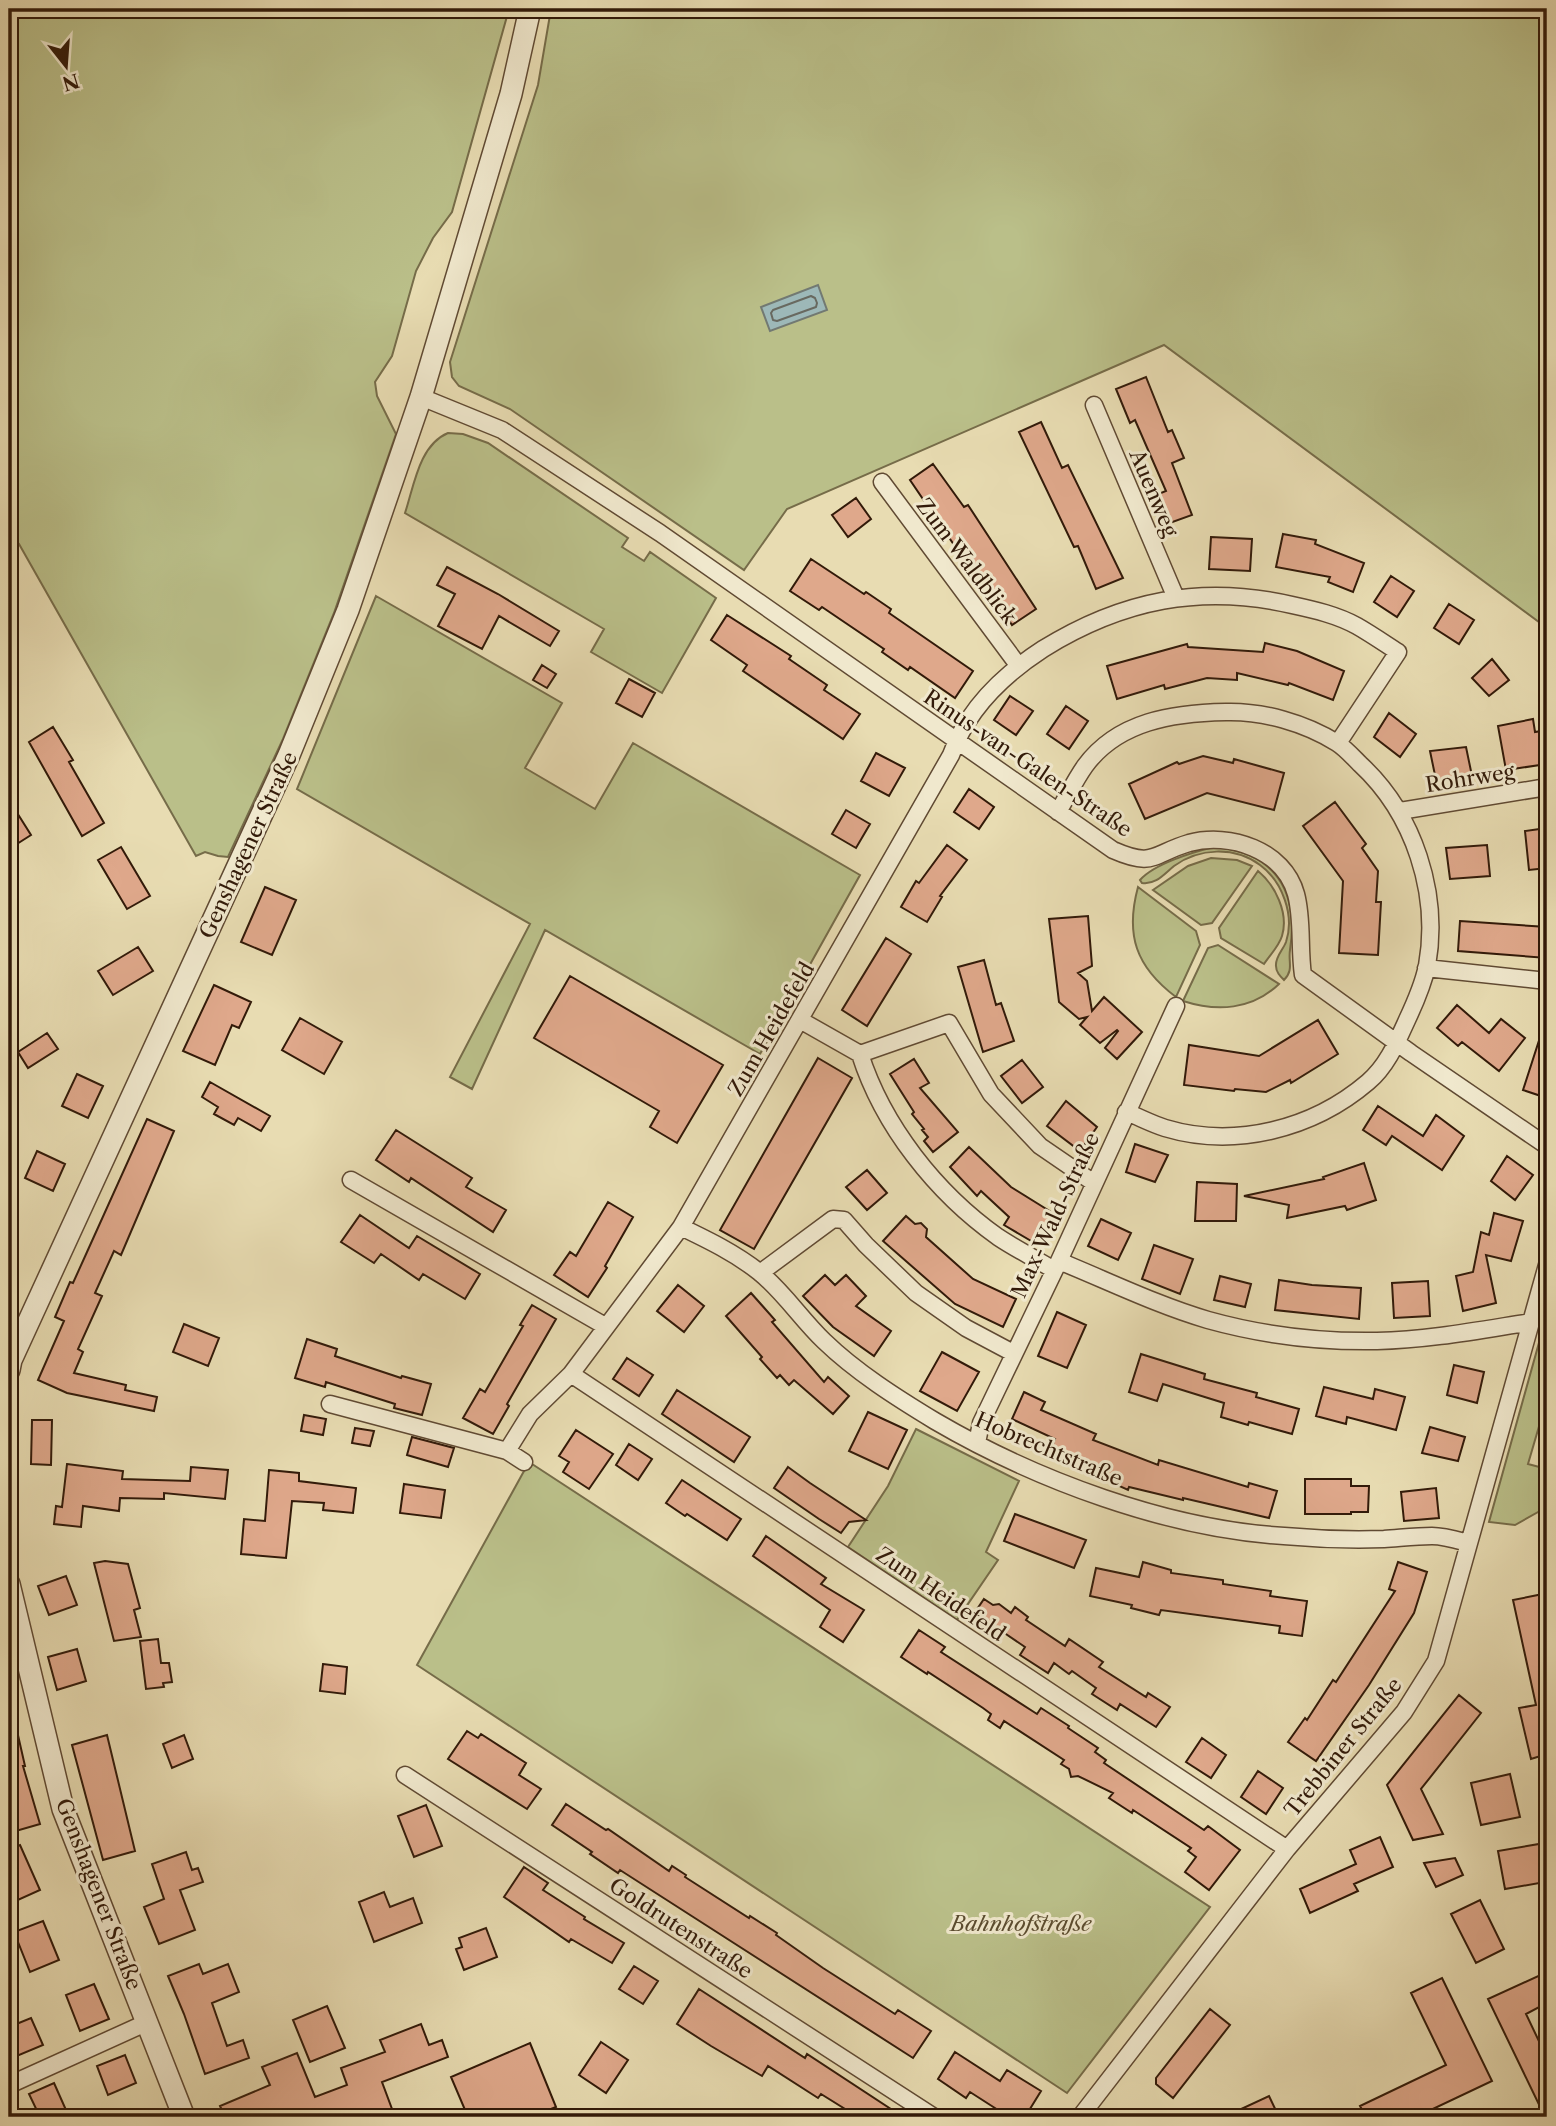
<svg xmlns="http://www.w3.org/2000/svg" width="1556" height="2126" font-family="'Libre Caslon Text',serif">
<rect width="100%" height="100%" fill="#e8dcb2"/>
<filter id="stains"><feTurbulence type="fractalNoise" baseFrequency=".00286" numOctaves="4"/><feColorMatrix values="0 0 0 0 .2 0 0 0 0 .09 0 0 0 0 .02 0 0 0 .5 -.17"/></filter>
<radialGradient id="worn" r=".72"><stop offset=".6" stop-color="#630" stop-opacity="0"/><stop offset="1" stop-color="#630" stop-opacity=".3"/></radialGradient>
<path fill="#babf89" stroke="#766c49" stroke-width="2" d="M9,9H509L452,212L433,238L416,271L392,356L375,382L377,396L396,434L334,613L283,739L228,857L218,856L205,852L196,856L19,544L9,547Z
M551,9H1547V628L1164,345L787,509L744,570L510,409L459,386L452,377L450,362L538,85Z
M448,433L463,434L488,443L628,538L622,547L644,561L650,552L716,598L662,693L591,652L604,629L405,513C414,486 419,445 448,433Z
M376,596L562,703L525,768L595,809L633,743L860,875L760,1054L545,930L472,1089L450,1077L530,924L297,789Z
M1214,847C1275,852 1299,891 1290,950C1288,962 1294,970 1284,980C1280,976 1276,972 1276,966C1275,957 1283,950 1286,942C1295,915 1282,881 1260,865C1234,846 1199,848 1174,866C1164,874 1156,885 1142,883L1140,880C1154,864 1193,852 1214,847Z
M1211,858L1237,860L1252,866L1212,923L1201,925L1153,890L1188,866Z
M1258,871C1275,885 1289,913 1282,936C1279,946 1270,955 1264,964L1221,938L1219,928Z
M1138,887L1196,931L1200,945L1176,997C1136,967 1125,935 1138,887Z
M1218,945L1279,984C1252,1010 1217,1012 1183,1001L1208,948Z
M1547,1314V1399L1528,1464L1547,1469V1507L1515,1525L1489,1522Z
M916,1429L1019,1481L986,1552L998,1560L957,1620L848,1547L888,1486Z
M529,1462L1210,1907L1067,2093L417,1665Z"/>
<path fill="#9db8b8" stroke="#727972" stroke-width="2" d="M818,285L827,310L770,331L761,307Z"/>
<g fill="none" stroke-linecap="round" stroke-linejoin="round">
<path stroke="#686960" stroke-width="2" d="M811,296L815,298L817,303L816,307L777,321L773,320L771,313L773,310Z"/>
</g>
<path fill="#dfa88b" stroke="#321a09" stroke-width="2" d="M1146,377L1168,432L1172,430L1184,458L1172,463L1192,515L1167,524L1156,495L1166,491L1135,420L1130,423L1116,389Z
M1041,422L1062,468L1068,465L1123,578L1096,589L1078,546L1074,547L1019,432Z
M933,464L964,507L968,505L1036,609L1012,625L989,590L986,592L910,480Z
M856,498L871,519L848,537L832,515Z
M1283,534L1316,540L1315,544L1364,563L1353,592L1328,582L1330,577L1276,567Z
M1211,537L1252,539L1250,571L1209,569Z
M811,559L864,594L866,592L891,609L889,613L973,671L955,698L910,667L908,670L882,652L884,649L822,607L819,610L790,591Z
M447,567L498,594L559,631L550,646L499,616L482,649L438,626L455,594L437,585Z
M1391,576L1414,591L1397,617L1374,602Z
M1449,604L1474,620L1459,644L1434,628Z
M727,615L791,656L789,659L827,685L824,690L860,714L843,739L743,671L747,665L711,640Z
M1265,643L1297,651L1344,671L1333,700L1289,683L1288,685L1237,673V680L1207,678L1165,689L1164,685L1117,699L1107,666L1187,644L1188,647L1263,652Z
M1492,659L1509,680L1489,696L1472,678Z
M542,665L556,674L547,688L533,680Z
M629,679L655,693L642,717L616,703Z
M1010,696L1033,711L1016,735L994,720Z
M1066,706L1088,721L1069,749L1047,734Z
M1389,713L1416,734L1400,757L1374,737Z
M1533,719L1535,732L1547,730V764L1506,770L1498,726Z
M53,727L73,760L69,762L104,823L82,836L29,742Z
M1466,747L1472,776L1436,780L1430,751Z
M876,753L905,768L889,796L861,781Z
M1203,756L1233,763L1234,759L1284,773L1274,810L1207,793L1145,819L1129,784L1177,762L1179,764Z
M969,789L994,807L979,829L954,812Z
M9,800L31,835L9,849Z
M1335,802L1366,844L1362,848L1378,871L1376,902H1381L1378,955L1339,953L1343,881L1303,826Z
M846,810L870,824L856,848L832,834Z
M1547,828V868L1529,870L1525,831Z
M947,845L967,860L940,896L942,897L927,922L901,907L916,881L919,883Z
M1487,845L1490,876L1450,879L1446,848Z
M121,847L150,896L127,909L98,860Z
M265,887L296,900L272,955L241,942Z
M1088,916L1092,966L1078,973L1087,981L1092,1011L1104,997L1142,1032L1117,1059L1105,1048L1118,1031L1117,1030L1100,1043L1080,1025L1087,1017L1079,1019L1059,1002L1049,919Z
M1460,921L1547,927V958L1458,951Z
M886,938L911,954L867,1026L842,1010Z
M138,947L153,971L113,995L98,971Z
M984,960L996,1005L1001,1003L1014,1041L983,1052L958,967Z
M570,976L723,1065L677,1143L650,1127L659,1111L534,1038Z
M214,985L251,1002L239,1028L232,1025L215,1065L183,1051Z
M1457,1005L1489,1033L1501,1019L1525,1038L1499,1071L1462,1042L1458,1046L1437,1028Z
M300,1018L342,1042L324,1074L282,1050Z
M1318,1020L1338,1054L1291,1083L1290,1080L1266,1092L1235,1089L1234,1091L1184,1085L1189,1045L1259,1056Z
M1544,1025L1547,1026V1098L1523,1090Z
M47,1033L58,1049L28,1068L18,1052Z
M818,1058L852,1078L754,1249L720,1230Z
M914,1059L929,1083L920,1088L958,1132L933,1152L924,1141L928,1137L922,1130L924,1129L912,1114L914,1112L890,1074Z
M1022,1060L1043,1087L1022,1103L1001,1076Z
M77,1074L103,1086L88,1118L62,1106Z
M210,1082L270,1116L261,1131L238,1118L234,1125L214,1114L218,1107L202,1097Z
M1066,1101L1097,1127L1080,1151L1047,1126Z
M1378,1106L1423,1136L1436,1115L1464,1136L1442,1170L1392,1136L1386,1145L1363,1130Z
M147,1119L174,1131L121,1255L114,1251L95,1293L102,1296L78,1349L83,1352L74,1373L126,1385L125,1390L157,1397L154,1411L67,1393L38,1380L64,1321L55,1317L70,1282L73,1283L87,1252Z
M396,1130L472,1178L466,1187L506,1210L493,1232L411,1178L409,1182L376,1160Z
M1135,1144L1168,1155L1155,1182L1126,1172Z
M969,1147L1011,1187L1056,1215L1038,1245L1004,1225L1009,1217L981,1191L977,1196L950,1167Z
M37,1151L65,1164L53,1191L25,1178Z
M1507,1156L1533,1175L1515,1200L1491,1181Z
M1364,1163L1376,1200L1347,1210L1345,1206L1287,1218L1289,1205L1244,1196L1324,1179L1323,1177Z
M867,1170L887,1193L867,1210L846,1187Z
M1197,1182L1237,1184L1236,1221H1195Z
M608,1202L633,1217L605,1266L607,1268L588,1297L554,1275L570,1252L576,1256Z
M1494,1213L1523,1221L1511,1261L1486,1255L1496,1303L1463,1311L1456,1276L1473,1272L1481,1232L1489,1235Z
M360,1215L409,1248L417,1236L480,1274L465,1299L423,1274L419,1280L381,1254L374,1263L341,1242Z
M906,1216L915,1224L921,1223L927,1229L926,1237L973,1279L1016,1299L1003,1327L955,1304L883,1241Z
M1101,1219L1131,1233L1118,1260L1088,1246Z
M1154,1245L1193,1259L1180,1294L1142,1279Z
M825,1275L835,1285L846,1275L866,1296L856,1306L891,1331L874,1356L833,1327L803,1296Z
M1220,1276L1251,1284L1245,1307L1214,1300Z
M1279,1280L1312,1285L1361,1288L1359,1319L1275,1310Z
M1428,1281L1430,1316L1394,1318L1392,1283Z
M678,1285L704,1306L684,1332L657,1311Z
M751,1293L775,1320L772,1322L824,1382L828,1377L849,1396L833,1414L794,1380L789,1385L780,1375L777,1378L760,1359L762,1357L726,1316Z
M532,1305L556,1319L507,1404L509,1406L493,1434L463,1418L480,1389L485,1392L523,1326L520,1325Z
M1057,1312L1086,1325L1067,1368L1038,1356Z
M184,1324L219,1338L208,1366L173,1352Z
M307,1339L337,1349L335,1356L401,1378L402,1376L431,1384L422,1415L394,1408L395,1404L326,1382L325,1387L295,1378Z
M942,1352L979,1372L957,1411L920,1391Z
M1141,1354L1205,1374L1204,1379L1257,1393L1256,1397L1299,1409L1292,1434L1249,1422L1248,1425L1221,1417L1224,1403L1163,1384L1157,1401L1129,1392Z
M627,1358L653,1375L639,1396L613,1379Z
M1454,1365L1484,1372L1477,1403L1447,1395Z
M1324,1387L1373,1399L1375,1389L1405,1397L1396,1430L1347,1417L1346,1424L1316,1416Z
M677,1390L750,1437L734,1462L662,1414Z
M1024,1392L1045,1402L1041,1410L1096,1434L1093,1440L1158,1465L1159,1460L1248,1487L1249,1483L1277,1491L1269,1518L1183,1498V1500L1129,1487L1128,1490L1049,1454L1055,1439L1012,1419Z
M868,1412L907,1430L888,1469L849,1451Z
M304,1415L326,1419L323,1435L301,1431Z
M32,1420H52L51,1465L31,1464Z
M1430,1427L1465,1437L1458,1461L1422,1453Z
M355,1428L374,1431L370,1446L352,1443Z
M576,1430L613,1454L589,1489L563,1472L569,1462L559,1456Z
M412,1437L454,1448L448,1467L407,1455Z
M629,1444L652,1459L638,1480L616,1465Z
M67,1464L123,1471L122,1479L190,1481L191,1467L228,1470L225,1499L164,1493V1499L120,1498L119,1511L83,1506L81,1527L54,1524L56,1506L62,1507Z
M788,1467L810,1483L866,1520L849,1522L841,1533L819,1519L774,1488Z
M269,1470L299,1473V1481L356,1488L353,1513L323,1510L324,1503L292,1501L286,1558L241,1554L244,1519L265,1521Z
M1305,1479H1351V1486H1369L1368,1512H1351V1514H1305Z
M682,1480L741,1519L727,1540L687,1514L685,1516L666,1503Z
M404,1484L445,1490L441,1518L400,1513Z
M1436,1488L1439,1518L1404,1521L1401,1492Z
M1015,1514L1086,1540L1074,1568L1004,1541Z
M766,1536L826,1578L821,1584L864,1610L843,1642L820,1627L830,1610L753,1556Z
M105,1561L128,1564L140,1608L134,1610L141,1637L114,1641L94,1563Z
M1143,1562L1171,1570V1573L1223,1580V1584L1271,1591L1270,1596L1307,1601L1302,1636L1279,1633L1280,1626L1161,1610L1159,1615L1131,1608L1132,1605L1090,1596L1096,1568L1139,1577Z
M1398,1562L1427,1572L1414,1613L1369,1685L1316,1761L1288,1742L1305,1718L1307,1720L1333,1680L1336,1682L1395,1591L1389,1589Z
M66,1576L77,1605L49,1615L38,1586Z
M1543,1594L1547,1615V1754L1531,1759L1519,1708L1536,1705L1513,1600Z
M984,1599L993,1605L999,1604L1011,1613L1015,1607L1028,1617L1026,1620L1065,1646L1069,1639L1103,1662L1099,1667L1146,1697L1148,1693L1170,1707L1156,1727L1120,1704L1117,1710L1092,1694L1096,1688L1072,1671L1069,1674L1054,1663L1048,1673L1020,1655L1025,1647L1000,1630L996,1635L971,1618Z
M919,1630L945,1647L941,1652L1037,1714L1041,1708L1069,1726L1068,1728L1098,1748L1095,1752L1106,1760L1104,1763L1204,1830L1208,1826L1240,1850L1209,1890L1185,1872L1196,1857L1188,1851L1191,1848L1133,1810L1132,1813L1109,1798L1113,1793L1078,1776L1071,1777L1069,1769L1061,1764L1064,1760L1004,1721L1000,1728L988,1720L991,1714L983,1708L928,1672L927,1674L901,1657Z
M158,1639L161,1663H169L172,1682L163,1683L164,1687L146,1689L140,1641Z
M77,1649L86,1681L57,1690L48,1657Z
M323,1664L347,1667L345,1694L320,1691Z
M1459,1695L1481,1713L1421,1789L1443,1834L1413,1840L1387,1785Z
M15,1722L25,1766H23L40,1824L9,1833V1723Z
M467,1731L478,1738L481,1734L526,1763L519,1775L541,1789L527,1809L448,1759Z
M107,1735L135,1851L103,1860L72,1745Z
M184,1735L193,1759L172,1768L163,1744Z
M1202,1738L1226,1755L1211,1778L1186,1762Z
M1258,1771L1283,1788L1266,1814L1241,1797Z
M1510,1774L1520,1817L1481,1825L1471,1783Z
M566,1804L606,1830L608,1829L669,1871L672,1866L686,1875L685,1877L749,1918L750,1916L777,1933L776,1935L823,1968L895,2014L898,2010L931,2031L913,2058L620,1870L618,1873L590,1854L592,1852L552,1825Z
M426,1805L442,1846L414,1857L398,1816Z
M1380,1837L1393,1867L1354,1884L1358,1891L1310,1913L1300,1889L1356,1864L1350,1850Z
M1539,1844L1545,1882L1505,1889L1498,1851Z
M20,1845L40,1890L9,1904V1850Z
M186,1852L192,1870L198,1868L203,1882L180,1890L195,1930L159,1944L144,1907L164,1899L152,1864Z
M1455,1858L1463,1875L1436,1887L1424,1863Z
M524,1867L548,1883L543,1890L585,1917L584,1919L624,1943L612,1963L571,1939L569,1942L504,1897Z
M384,1892L390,1907L413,1898L422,1923L374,1942L359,1902Z
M1480,1900L1504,1949L1476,1963L1451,1914Z
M43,1921L59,1960L30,1972L14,1932Z
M486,1928L497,1957L464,1970L456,1949L462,1947L459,1938Z
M199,1964L203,1974L228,1964L239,1992L212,2003L227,2046L243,2040L249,2058L205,2074L184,2014L168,1976Z
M634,1966L658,1981L643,2004L619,1989Z
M1547,1972V2003L1526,2014L1547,2058V2117H1545L1488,1999Z
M1442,1978L1492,2081L1416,2117H1366L1360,2106L1446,2065L1411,1993Z
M94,1984L109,2019L80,2031L66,1995Z
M699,1989L805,2058L807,2054L903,2117H858L821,2094L818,2098L768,2066L762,2076L711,2046L677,2024Z
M327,2006L345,2048L310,2062L293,2020Z
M1210,2009L1230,2025L1173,2098L1156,2084V2078Z
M31,2018L43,2045L12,2058L9,2050V2027Z
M421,2024L429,2045L442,2040L448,2057L382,2082L395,2117H225L220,2106L270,2085L262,2067L297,2053L315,2097L347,2085L341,2068L385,2052L380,2040Z
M601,2042L628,2060L606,2093L579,2075Z
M530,2043L556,2107L531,2117H468L451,2077Z
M955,2052L1000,2081L1007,2070L1041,2091L1025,2117H1009L970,2092L966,2098L938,2079Z
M125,2055L136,2083L108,2095L97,2066Z
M54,2083L66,2110L50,2117H40L29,2094Z
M1269,2096L1279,2117H1224Z"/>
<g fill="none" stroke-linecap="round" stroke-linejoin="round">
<defs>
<path id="minor" d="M421,397L502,430L660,533L1113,850C1154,868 1152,854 1189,843C1230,832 1284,850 1296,894C1303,920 1299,948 1303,975L1411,1053L1547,1146
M1094,405L1176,598
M882,482L1018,665
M1400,811L1547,787
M1058,812C1067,797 1075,780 1085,766C1118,721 1173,713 1226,712C1263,711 1305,723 1337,743C1345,748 1353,757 1360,764C1414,814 1440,893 1427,966C1423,985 1415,1003 1407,1020C1397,1042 1387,1066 1368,1082C1313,1129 1235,1149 1165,1128C1152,1124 1139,1117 1126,1112
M1426,968L1547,981
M800,1020L860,1054C883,1126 936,1193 998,1237C1016,1249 1036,1259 1054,1270
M860,1054L949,1023L991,1094L1040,1146L1094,1183
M351,1180L605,1326
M681,1227C708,1240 735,1253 759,1272C783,1291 801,1319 824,1341C856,1372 897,1398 935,1421C1036,1480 1167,1529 1284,1536C1317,1539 1351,1540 1384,1539C1400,1538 1416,1536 1432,1536C1444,1536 1457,1540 1468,1543
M1059,1261C1108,1281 1157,1305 1208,1320C1262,1335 1321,1342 1377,1341C1428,1340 1480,1330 1531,1322
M760,1273L833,1219L844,1220L866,1245L916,1293L966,1328L1013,1353
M571,1374L1287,1849
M330,1404L507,1451L524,1462
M977,1443L981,1423L1059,1261L1176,1006
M507,1451L530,1414L571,1374L681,1227L951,755C967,710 1003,675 1043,649C1122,600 1201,584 1292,605C1315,610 1337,615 1357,626C1371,634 1384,643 1398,652L1338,743
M405,1775L934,2117
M9,2085L148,2022
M1080,2117L1287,1849L1404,1712L1436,1661L1547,1265"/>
<path id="tertiary" d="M9,1370L11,1360L289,755L348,610L421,397L511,94L530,9
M9,1584L63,1809L184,2117"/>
</defs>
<use href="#minor" stroke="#604a33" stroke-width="19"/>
<use href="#tertiary" stroke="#604a33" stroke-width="24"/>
<use href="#minor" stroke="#f0e8cd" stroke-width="16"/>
<use href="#tertiary" stroke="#f0e8cd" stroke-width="21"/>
</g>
<g text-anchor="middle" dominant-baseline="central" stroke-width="6" stroke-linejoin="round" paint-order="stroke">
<g font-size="21" fill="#321a09" stroke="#f0e8cd">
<text transform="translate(1154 493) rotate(67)">Auenweg</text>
<text transform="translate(967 561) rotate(53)">Zum Waldblick</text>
<text transform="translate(1028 763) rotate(34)">Rinus-van-Galen-Straße</text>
<text transform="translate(1470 778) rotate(-9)">Rohrweg</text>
<text transform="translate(248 845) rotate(-65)">Genshagener Straße</text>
<text transform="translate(771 1029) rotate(-60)">Zum Heidefeld</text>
<text transform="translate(1055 1215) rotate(-65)">Max-Wald-Straße</text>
<text transform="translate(1049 1449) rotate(23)">Hobrechtstraße</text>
<text transform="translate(941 1594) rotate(34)">Zum Heidefeld</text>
<text transform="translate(1343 1747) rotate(-51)">Trebbiner Straße</text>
<text transform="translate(99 1894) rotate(69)">Genshagener Straße</text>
<text transform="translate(681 1928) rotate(33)">Goldrutenstraße</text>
</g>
<g font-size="21" font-style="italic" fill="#5b4c2f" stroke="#f0e8cd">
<text x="1021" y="1923">Bahnhofstraße</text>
</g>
</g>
<rect width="1556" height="2126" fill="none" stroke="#e8dcb2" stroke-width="35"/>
<rect x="10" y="10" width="1535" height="2105" fill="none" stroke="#321a09" stroke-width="3.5"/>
<rect x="18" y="18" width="1521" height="2091" fill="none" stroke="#321a09" stroke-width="2"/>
<g transform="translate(66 66) rotate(163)" stroke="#f0e8cd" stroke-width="5" paint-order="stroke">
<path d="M0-5L12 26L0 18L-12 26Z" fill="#321a09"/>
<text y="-10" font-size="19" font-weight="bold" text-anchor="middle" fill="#321a09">N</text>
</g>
<rect width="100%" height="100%" filter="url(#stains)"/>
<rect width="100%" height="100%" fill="url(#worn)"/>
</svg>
